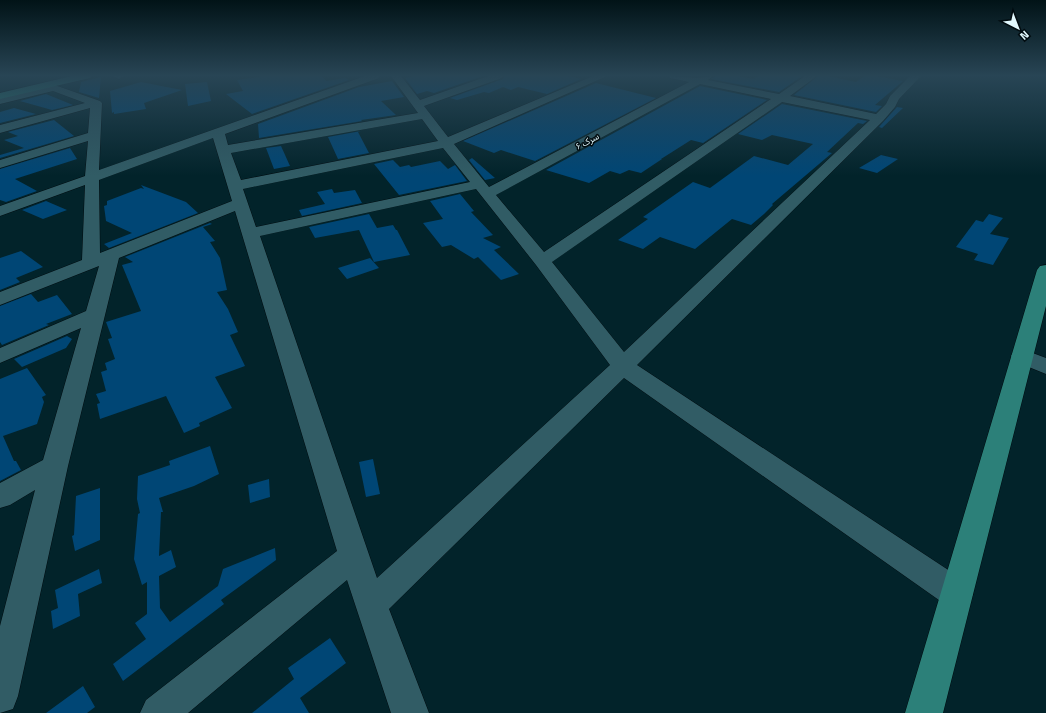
<svg xmlns="http://www.w3.org/2000/svg" width="1046" height="713" font-family="'Titillium Web','Noto Sans Arabic',sans-serif">
<rect width="100%" height="100%" fill="#02232a"/>
<path fill="#004675" d="M259,76H322L326,81L345,78L349,80L252,114L226,94L243,91L237,80L260,77Z
M415,76H483L434,93L427,91L417,94L405,78Z
M504,76H568L581,79L547,94L518,87L511,90L503,87L489,93L484,92L457,100L450,98L503,79Z
M716,76H738L753,79L758,76H802L779,92L711,79Z
M818,76H828L856,82L864,76H876L903,81L875,105L882,106L876,112L794,95Z
M101,77L99,98L79,92L81,82Z
M392,81L404,97L381,101L396,115L361,120L362,121L259,138L258,124L359,87Z
M141,82L182,90L144,103L146,109L114,114V112L112,113L110,91Z
M207,82L211,101L188,106L185,84Z
M596,83L656,98L535,161L501,150L494,153L463,141Z
M700,86L767,100L703,143L691,140L661,159H662L641,173L629,170L620,174L610,171L589,183L546,170Z
M46,94L73,105L52,110L20,101Z
M782,104L867,121L863,124L858,123L827,152L832,153L772,204L773,205L764,214L751,225L732,219L695,249L660,237L643,249L618,240L648,219L643,217L693,182L710,188L754,156L788,165L813,144L772,135L762,140L738,134Z
M897,107L903,108L882,128L879,127Z
M14,108L36,114L0,123V112Z
M54,120L74,136L0,158V155L24,148L4,140L18,136L8,132Z
M361,131L358,132L369,153L338,159L328,137Z
M281,146L290,166L274,169L266,148Z
M70,148L77,159L15,179L37,191L6,202L0,200V169Z
M881,155L898,159L877,173L859,168Z
M472,158L495,178L485,180L469,160Z
M393,160L400,167L409,165L411,167L440,161L448,169L455,165L467,181L399,195L374,164Z
M141,185L186,202L198,213L109,248L104,244L132,233L106,221L104,206L107,205V201L141,188L144,189Z
M332,189L334,193L355,190L362,203L302,216L299,210L325,204L317,192Z
M460,194L474,211L471,212L493,235L483,238L501,247L494,250L519,274L501,280L478,257L474,259L451,245L442,247L423,223L443,219L430,201Z
M46,201L67,210L43,219L22,210Z
M369,214L377,228L393,225L396,230H397L410,255L374,262L359,230L315,238L309,227Z
M989,214L1003,218L990,234L1009,238L993,265L974,260L978,254L956,247L976,220L983,222Z
M210,223L212,224L203,227L215,241L210,242L220,258L227,290L217,292L228,309L238,332L230,335L245,366L215,377L232,408L199,423L200,426L184,433L166,396L100,419L97,404L100,403L96,394L106,391L101,372L107,370L105,363L115,359L108,339L112,338L106,322L141,311L122,265L133,262L125,257Z
M21,251L43,267L16,278L20,282L0,290V258Z
M370,258L379,268L347,279L338,268Z
M31,294L38,302L57,295L72,314L46,324L49,325L2,345L0,342V306Z
M67,336L72,339L66,348L22,367L14,359Z
M27,368L46,395L42,397L44,402L37,424L3,436L14,461H16L21,470L0,481V379Z
M210,446L219,474L194,486L159,498L163,512H161L159,556L171,550L176,567L159,576L160,608L170,622L218,586L223,569L275,548L276,560L221,600L224,604L123,681L113,664L146,639L135,623L147,614V582L142,585L134,559L138,514L140,513L137,499L138,476L170,465L169,461Z
M373,459L380,494L366,497L359,462Z
M269,479L270,497L250,503L248,485Z
M100,488V540L75,551L72,536L74,535L76,496Z
M99,569L102,583L78,594L80,616L53,629L51,611L58,608L55,590Z
M330,638L346,663L300,698L309,713H252L294,679L288,668Z
M83,686L95,707L87,713H46Z"/>
<g fill="none" stroke-linecap="round" stroke-linejoin="round">
<defs>
<path id="minor" d="M113,76H124L119,79Z
M365,76H380L379,78L225,134L228,145L418,113L391,76H401L420,100L488,76H503L502,78L424,106L448,137L593,76H607L454,144L489,187L689,82L670,78L669,76L697,78L713,76L708,80L779,94L805,76H817L790,96L876,114L886,104L890,96L910,76H921L899,99L895,107L883,121L637,365L968,583L973,594L968,605L957,609L946,605L624,378L389,609L429,713H391L347,580L188,713H140L146,700L337,551L235,211L119,258L68,466L18,696L13,709L0,713V626L35,490L10,505L0,508V483L43,460L81,328L0,363V348L86,311L99,266L0,305V292L82,260L85,185L0,216V206L85,176L88,141L0,168V160L88,133L90,108L0,133V125L85,103L53,91L0,104V98L42,87L41,85L46,82L100,101L102,103L99,170ZM700,84L771,99L544,252L496,195ZM782,102L870,120L624,352L552,262ZM422,119L438,141L241,180L231,153ZM213,138L232,201L100,253L99,180ZM443,148L470,182L256,227L243,189ZM476,189L536,265L610,365L377,578L260,236Z
M1022,349L1046,358V374L1014,361L1011,356L1014,351Z"/>
<path id="major" d="M72,76H91L90,78L0,99V93Z
M1046,265V306L943,713H905L1037,270L1040,266Z"/>
</defs>
<use href="#minor" stroke="#000c10" stroke-width="1"/>
<use href="#major" stroke="#000c10" stroke-width="1"/>
<use href="#minor" fill="#315c65" fill-rule="evenodd"/>
<use href="#major" fill="#2c8079" fill-rule="evenodd"/>
</g>
<linearGradient id="sky" x2="0" y2="1"><stop stop-color="#011317"/><stop offset="0.43" stop-color="#284555"/><stop offset="1" stop-color="#284555" stop-opacity="0"/></linearGradient>
<rect width="1046" height="176" fill="url(#sky)"/>
<g text-anchor="middle" dominant-baseline="central" stroke-width="3" stroke-linejoin="round" paint-order="stroke">
<g font-size="9" fill="#e1f8fd" stroke="#000b0f">
<text transform="translate(587 141) rotate(-28)">سرک ۶</text>
</g>
</g>
<g transform="translate(1018 28) rotate(138)" stroke="#000b0f" stroke-width="3" paint-order="stroke">
<path d="M0-3L7 15L0 10L-7 15Z" fill="#e1f8fd"/>
<text y="-6" font-size="11" font-weight="bold" text-anchor="middle" fill="#e1f8fd">N</text>
</g>
</svg>
